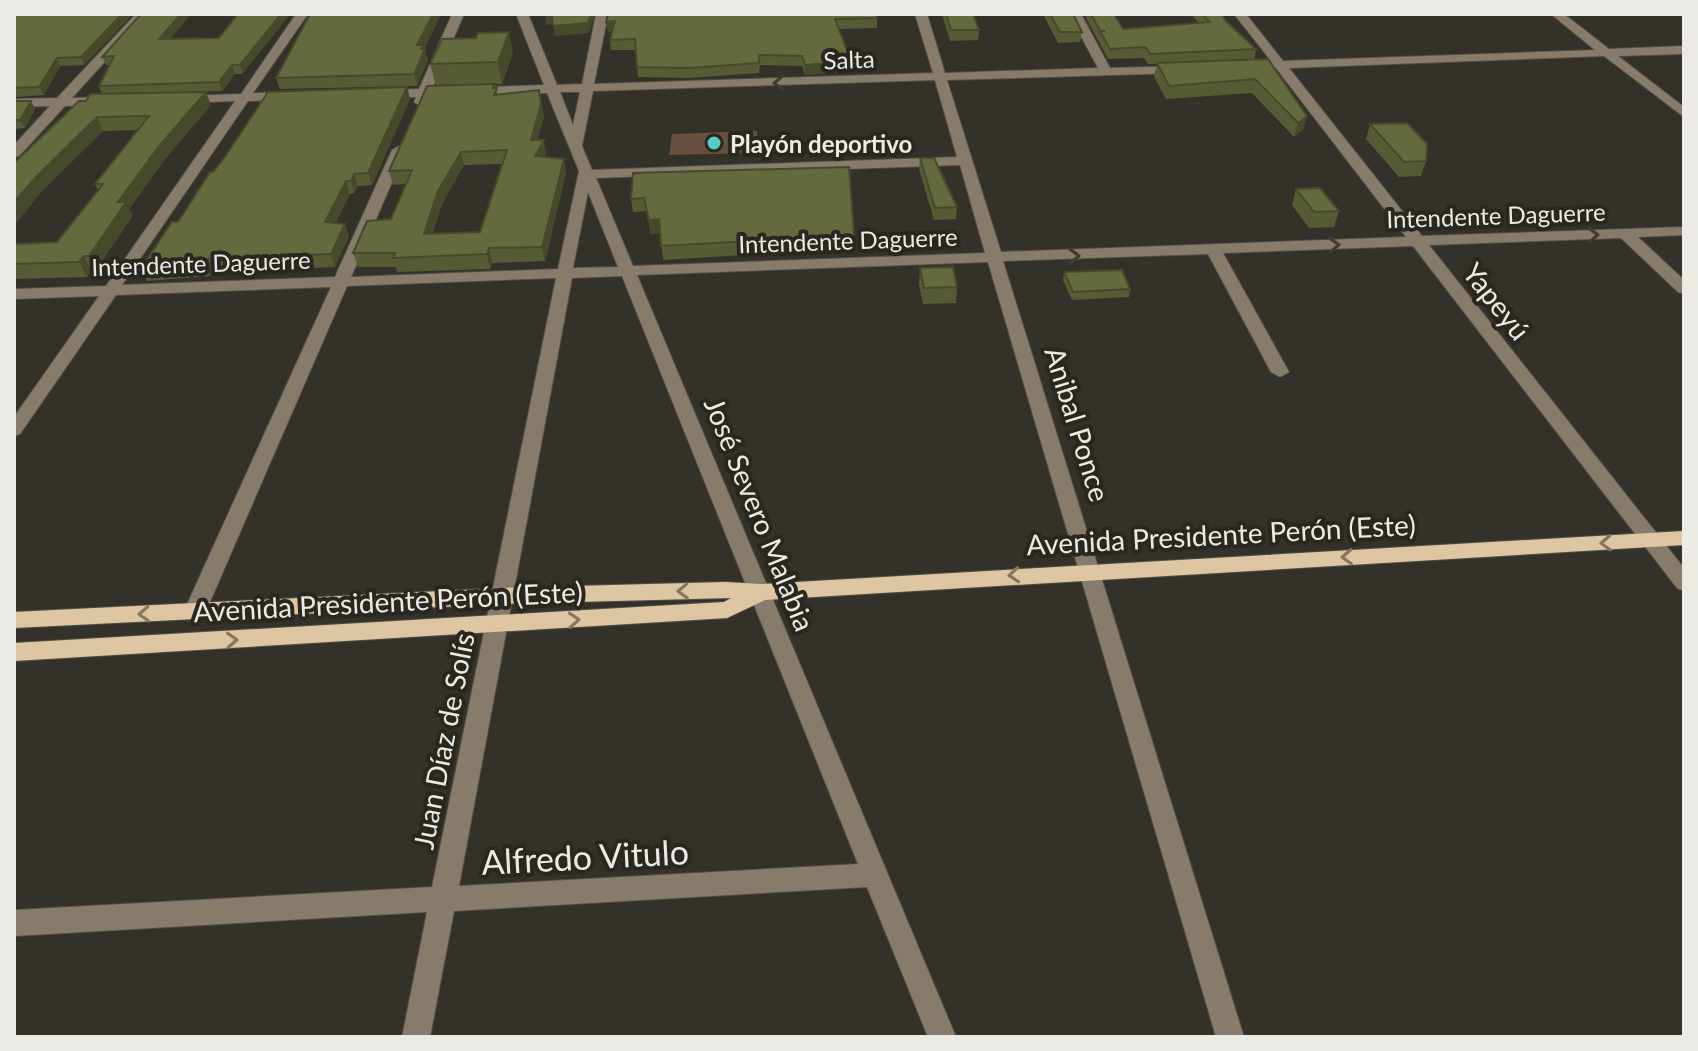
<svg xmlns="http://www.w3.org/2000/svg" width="1698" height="1051" font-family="Lato,sans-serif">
<rect width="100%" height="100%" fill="#333129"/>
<path fill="#68503e" d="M757,131V153L669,155L672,134Z"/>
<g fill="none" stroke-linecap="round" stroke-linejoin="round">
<defs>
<path id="minor" d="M136,14H148L72,98L106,97L110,98V104L65,106L19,156L14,157V145L50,106L14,107V99L57,98Z
M296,14H308L253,93L290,92L296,96L290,100L248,101L122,285L335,277L392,150L399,146L406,150L351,277L558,269L579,171L547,93L429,96L424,105L420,106L414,102L416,97L382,98L376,94L382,90L419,89L452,14H464L432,89L544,85L516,14H528L557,85L582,84L596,14H608L594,84L933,73L915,14H927L945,73L1098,68L1069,14H1081L1110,68L1185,66L1187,69L1181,73L947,80L1001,252L1406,237L1276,68L1241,69L1239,66L1245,62L1271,61L1234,14H1246L1283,61L1595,50L1551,14H1564L1609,49L1684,46V54L1618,56L1684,107V117L1604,56L1289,68L1422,236L1684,227V235L1638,237L1684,280V294L1678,292L1621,238L1429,245L1684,568V591L1677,588L1413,246L1223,253L1289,372L1280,377L1271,372L1208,254L1003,261L1244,1037H1216L988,262L637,275L956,1037H928L867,887L454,911L430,1037H402L427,912L14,936V910L432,887L556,278L347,286L206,611L203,617H187L184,611L331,287L116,295L20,434L14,436V417L99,296L14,299V289L106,286L235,101L182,103L178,102V96L241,94ZM935,80L957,157L592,170L582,146L593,91ZM560,92H580L573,125ZM960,165L985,253L633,266L596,178ZM588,192L618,267L573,268ZM622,276L858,864L459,886L572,278Z"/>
<path id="major" d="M1684,531V545L765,600L727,618L14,661V643L724,602L731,598L502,604L14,628V612L502,588L726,582L761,584Z"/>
</defs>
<use href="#minor" stroke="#514f47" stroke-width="2"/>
<use href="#major" stroke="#514f47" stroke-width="2"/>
<use href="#minor" fill="#877c6b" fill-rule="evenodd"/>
<use href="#major" fill="#dfc6a3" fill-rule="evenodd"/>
</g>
<path fill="#565b35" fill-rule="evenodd" d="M14,14H133L84,65L60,66L44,95L14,97Z
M191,14L170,39L219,38L238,14H290L242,74H235L222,91L110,94L211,105L165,159L129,209L133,215L96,270H91L87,277L14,279V244L57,242L98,190L95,184L138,130L103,131L43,190L86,101L102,94L99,86L109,65H106L102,57Z
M310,14H441L424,49L428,60L417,86L280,89L276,78Z
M942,14H973L979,30L978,40L950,41Z
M1043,14H1073L1082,32L1080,42L1058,43Z
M1084,14H1114L1123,29L1199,23L1191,14H1221L1226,21L1256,49L1254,60L1307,116L1303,130L1294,137L1252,93L1166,99L1154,77L1157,64H1148L1144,58L1108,59Z
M877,18V28L839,29L851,71L805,75L802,66L760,65L759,73L689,78L638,77L636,50H611L610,40L612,31L608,32L606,22Z
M513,53L502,84L436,85L430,64Z
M495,84L498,94L539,90L544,117L537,140L546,153L544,157L566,173L545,261L492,263L490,269L397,272L396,267H358L353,253L391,219L406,184L393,185L389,171ZM502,164L480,232L432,234L442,204L464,165Z
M407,87L410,99L372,185L358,186L354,193L350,194L335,223L349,236L335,267L213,272L210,276L147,281L141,268L178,222L213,172Z
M14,101L35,109L25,128L14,129Z
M1370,124L1426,161L1421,176L1399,177L1366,139Z
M920,158L957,207L956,219L934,220L919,169Z
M633,173L854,235V248L663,260L660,233L651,234L646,211L633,212L631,199Z
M1296,189L1339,211L1334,227L1309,228L1292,205Z
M920,268L957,287L956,303L923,304L919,284Z
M1064,272L1130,289L1129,297L1072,300L1063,280Z"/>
<path fill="#464a2b" d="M122,14H133L84,65L81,57Z
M181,14H191L163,47L159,39Z
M281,14H290L242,74L240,65Z
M433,14H441L424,49H425L428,60L417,86L414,74L417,45Z
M591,14H595L589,33L555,36L553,26Z
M545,15H552L553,24L546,25Z
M615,21L616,31L608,32L606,22Z
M509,32L513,53L502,84L498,62Z
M57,58L60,66L44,95L39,87Z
M851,61V71L805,75V65Z
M232,65L235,74L222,91L219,82Z
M407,87L410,99L372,185L368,173Z
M206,92L211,105L165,159L129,209L133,215L96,270L89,256L118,202L159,146Z
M31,101L35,109L25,128L20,120Z
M541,104L544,117L533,154L531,140Z
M1307,116L1303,130L1294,137L1298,123Z
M97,117L103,131L43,190L14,226V202L36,177Z
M544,140L546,153L538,170L535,156Z
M461,152L464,165L442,204L428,248L424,234L438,191Z
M564,159L566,173L545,261L542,247Z
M354,174L358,186L354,193L351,181Z
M346,181L350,194L330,235L325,222Z
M659,219L661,233L651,234L649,220Z
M345,224L349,236L335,267L331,254Z
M489,248L492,263L490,269L487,254Z
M84,256L91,270L87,277L79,262Z
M207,259L213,272L210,276L204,263Z"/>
<path fill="#646a3e" stroke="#464a2b" stroke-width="2" fill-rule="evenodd" d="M14,14H122L81,57L57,58L39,87L14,88Z
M141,14H181L159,39L219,38L238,14H281L240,65H232L219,82L99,86L114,56L102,57Z
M310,14H433L417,45H423L421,49H425L414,74L276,78Z
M544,14H591L588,23L553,26L552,15H545Z
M608,14H876L877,18L835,19L851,61L805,65L802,56L759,55V63L688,68L637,67L635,39L610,40L615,21L606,22Z
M946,14H973L979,30H951Z
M1050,14H1073L1082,32H1060Z
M1091,14H1114L1123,29L1210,22L1202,14H1221L1226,21L1256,49L1150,54L1146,47L1110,49L1100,31H1105H1100Z
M509,32L498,62L430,64L442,39L476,38L478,33Z
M1268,59L1307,116L1298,123L1255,79L1169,86L1157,63Z
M495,84L493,88H497L494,95L539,90L541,104L531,140H544L535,156L564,159L542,247L489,248L487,254L393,258L395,253H353L367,221L391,219L412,170L389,171L427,86ZM507,150L480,232L424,234L438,191L461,152Z
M407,87L368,173L354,174L351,181H346L325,222L345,224L331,254L207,259L204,263L141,268L172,222H178L210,172H213L227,154L268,92Z
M206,92L159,146L118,202H126L89,256H84L79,262L14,264V244L57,242L103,184H95L149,116L97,117L36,177L14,202V163L79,101H86L90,94Z
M14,101H31L20,120H14Z
M1407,123L1427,144L1426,161L1404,162L1370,124Z
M920,158H934L957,207L935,208Z
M849,167L854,235L661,246L659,219L649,220L644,198L631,199L633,173Z
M1320,188L1339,211L1314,212L1296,189Z
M953,267L957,287L924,288L920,268Z
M1122,270L1130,289L1073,292L1064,272Z"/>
<defs><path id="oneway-chevron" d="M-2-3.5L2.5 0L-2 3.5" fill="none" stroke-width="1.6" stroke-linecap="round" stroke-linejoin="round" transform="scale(2)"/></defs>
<g stroke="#403c32">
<use href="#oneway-chevron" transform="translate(779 83) rotate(178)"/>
<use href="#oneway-chevron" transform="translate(1593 235) rotate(-2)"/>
<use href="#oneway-chevron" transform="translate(1334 245) rotate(-2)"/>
<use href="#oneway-chevron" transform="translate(1074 256) rotate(-2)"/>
</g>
<g stroke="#847661">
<use href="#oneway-chevron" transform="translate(1606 543) rotate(177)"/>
<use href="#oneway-chevron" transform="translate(1347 557) rotate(177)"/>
<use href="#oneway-chevron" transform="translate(1014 575) rotate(176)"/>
<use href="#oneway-chevron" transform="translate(683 591) rotate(178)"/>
<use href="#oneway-chevron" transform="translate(144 614) rotate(177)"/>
<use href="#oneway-chevron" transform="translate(574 620) rotate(-4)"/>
<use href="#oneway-chevron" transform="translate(232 640) rotate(-3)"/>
</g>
<circle fill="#53cdc9" stroke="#29271f" stroke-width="3" cx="714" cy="143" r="8"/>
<g text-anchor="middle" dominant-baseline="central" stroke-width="8" stroke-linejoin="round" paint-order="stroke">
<g font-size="24" fill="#eceae5" stroke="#29271f">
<text transform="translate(849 59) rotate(-2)">Salta</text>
<text transform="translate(1496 215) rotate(-2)">Intendente Daguerre</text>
<text transform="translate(848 240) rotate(-2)">Intendente Daguerre</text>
<text transform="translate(201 263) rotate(-2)">Intendente Daguerre</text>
</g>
<g font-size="24" font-weight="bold" fill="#eceae5" stroke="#29271f" text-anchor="start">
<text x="730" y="143">Playón deportivo</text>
</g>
<g font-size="28" fill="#eceae5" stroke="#29271f">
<text transform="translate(1497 301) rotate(52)">Yapeyú</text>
<text transform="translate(1078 424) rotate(73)">Anibal Ponce</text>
<text transform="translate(760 514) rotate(68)">José Severo Malabia</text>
<text transform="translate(1221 534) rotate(-3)">Avenida Presidente Perón (Este)</text>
<text transform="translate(388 601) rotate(-3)">Avenida Presidente Perón (Este)</text>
<text transform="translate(443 741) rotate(-79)">Juan Díaz de Solís</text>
</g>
<g font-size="34" fill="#eceae5" stroke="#29271f">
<text transform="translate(585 856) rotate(-3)">Alfredo Vitulo</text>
</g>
</g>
<rect width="1698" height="1051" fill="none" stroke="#eceae5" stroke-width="32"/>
</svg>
